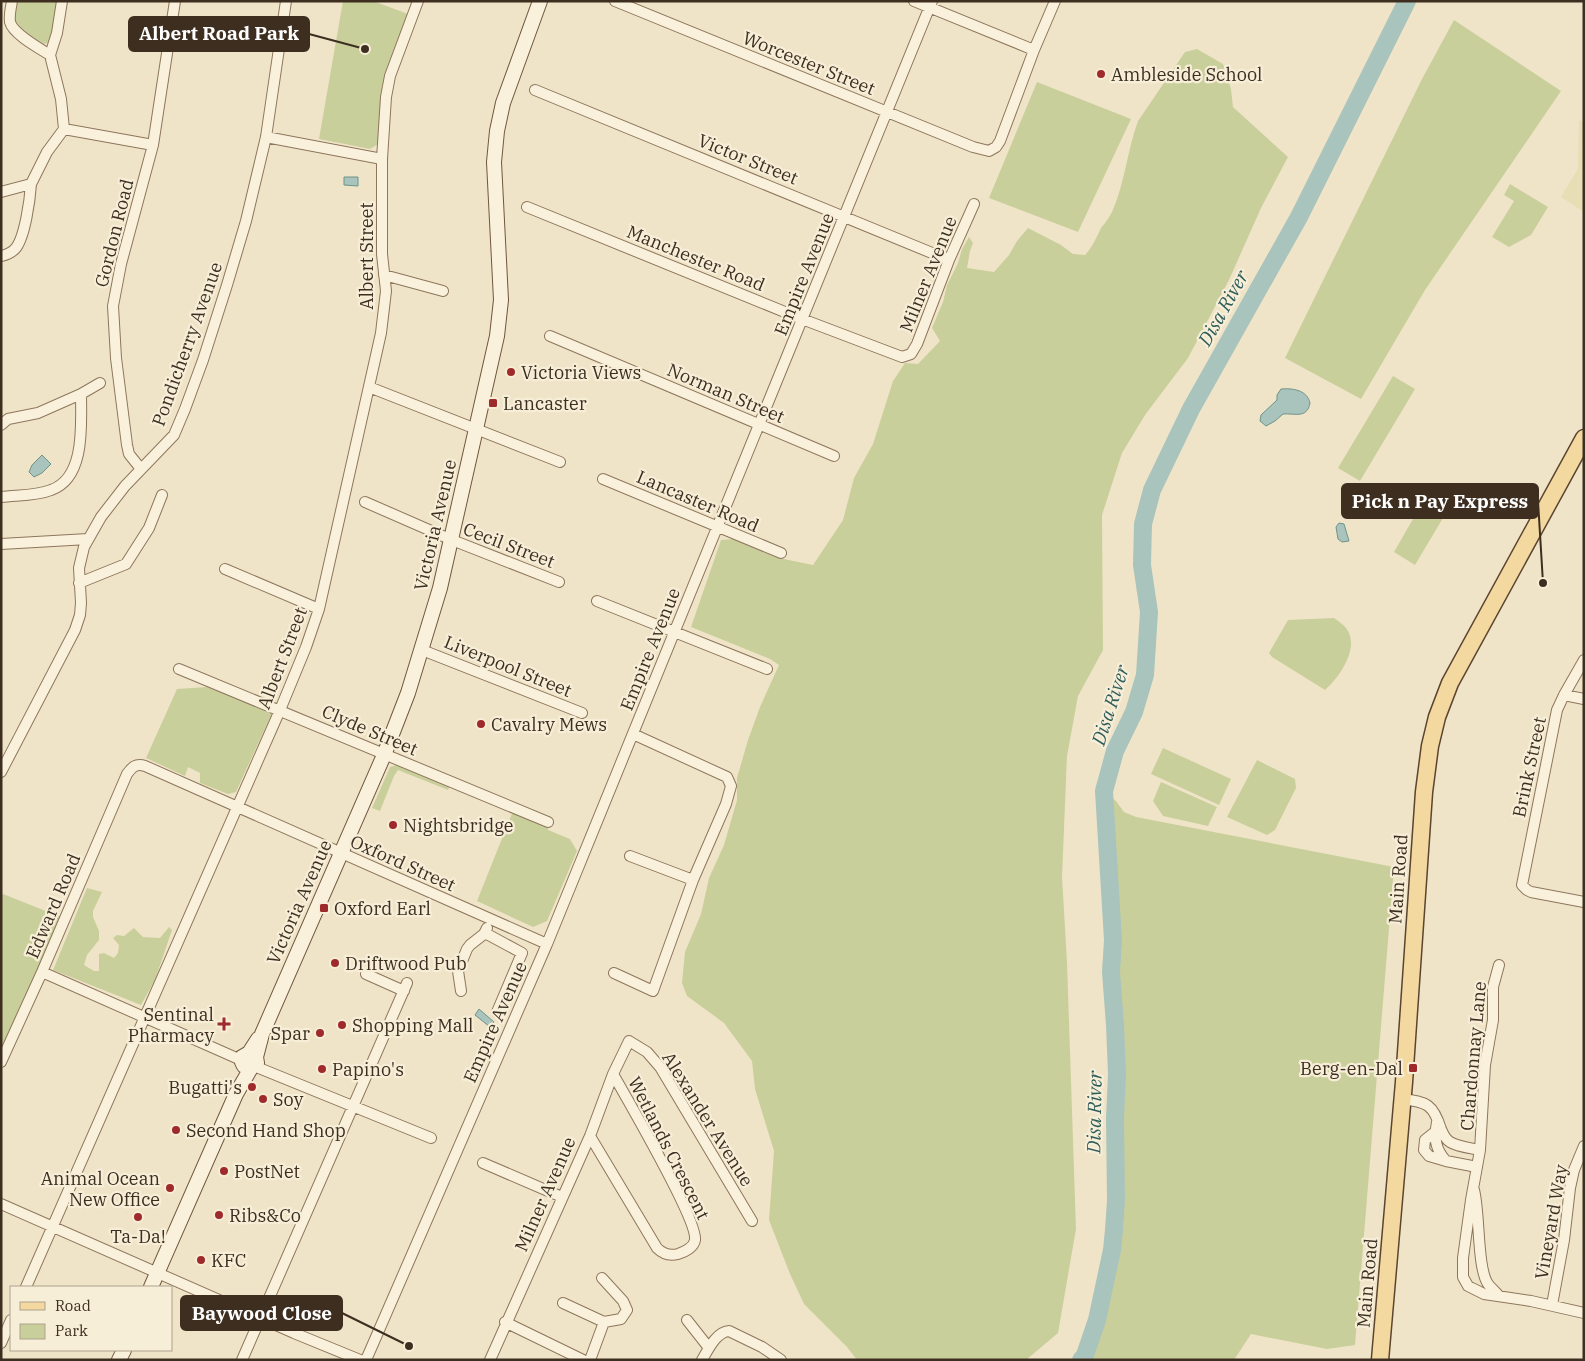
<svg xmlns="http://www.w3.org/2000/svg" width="1585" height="1361" font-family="'IBM Plex Serif',serif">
<rect width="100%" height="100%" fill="#f0e4c8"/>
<path fill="#e6deb5" d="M1579,120L1584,122V212L1561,197L1578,169Z"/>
<path fill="#c9cf9b" d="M16,1H59L51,42L44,44L20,31L13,21Z
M343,1H373L408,14L383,84L380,132L378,144L370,149L319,139Z
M1454,20L1561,91L1425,290L1361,399L1285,358L1422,79Z
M1197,49L1223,64L1231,89L1233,107L1288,157L1261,208L1229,280L1188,358L1145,415L1122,453L1102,515L1103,650L1078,696L1067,756L1062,877L1067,962L1076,1229L1058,1333L1026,1360H857L847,1347L804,1304L790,1274L769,1220L774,1151L755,1089L752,1061L724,1023L687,996L682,983L685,952L701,914L709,878L724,845L737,800V778L748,740L760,707L779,665L770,659L691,627L721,540L733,539L779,558L813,565L843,520L854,478L873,444L893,381L905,363L918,364L940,341L932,328L943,302L947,285L958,263L962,249L969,237L973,243L970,251L967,268L994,272L1009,255L1017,241L1028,228L1061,245L1073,254L1085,255C1093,246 1096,238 1101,228C1105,223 1109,218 1112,212C1125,183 1127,151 1138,121L1185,52Z
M1037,82L1131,119L1078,232L989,198Z
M1510,184L1548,207L1531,235L1509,247L1492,237L1514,201L1504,195Z
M1393,376L1415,389L1360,481L1338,468Z
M1421,505L1443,518L1415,565L1394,552Z
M1334,618C1338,621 1343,624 1346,628C1361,647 1339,678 1325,690L1272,657L1269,653L1288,620Z
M207,687L272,713L236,792L228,794L200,783V773L188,767L185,776L146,758L177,689Z
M1163,748L1231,779L1219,805L1151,774Z
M1257,760L1295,779L1296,788L1275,830L1267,835L1227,817Z
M397,765L450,786L448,790L398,770L394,776L380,811L372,808L390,767Z
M1161,782L1217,807L1208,826L1163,816L1153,801Z
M1104,791L1116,801L1124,812L1136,817L1394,867L1355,1345L1327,1349L1251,1334L1234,1360H1081L1085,1354L1097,1320L1112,1250L1116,1200L1115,1118L1117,1074L1115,1025L1111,972L1113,940Z
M513,811L548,826V830L570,839L577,851L547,921L533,927L477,901Z
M87,888L102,892L93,911V917L99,931V940L87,955L84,965L94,971H99V954L104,953L114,958L118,953L119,945L113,938L117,935L124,936L134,928L143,937L160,938L169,927L172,930L155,980L141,1005L53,970Z
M3,894L61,917L1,1053V897Z"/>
<path fill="#a9c4bc" stroke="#6f938a" d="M344,177H358V186L344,185Z
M1281,389C1293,388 1307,390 1310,403C1307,419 1295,413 1283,414L1275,421L1266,426L1260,421L1261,415L1277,400V395Z
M42,455L51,464L42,473L34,477L29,472L32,465Z
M1339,523L1344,524L1349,541L1342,542L1338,539L1336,527Z
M479,1009L494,1022L490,1027L475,1015Z"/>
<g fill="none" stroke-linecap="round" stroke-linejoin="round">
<path stroke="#a9c4bc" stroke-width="18" d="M1081,1360L1085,1355L1097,1320L1112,1250L1114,1230L1116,1200L1115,1118L1117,1074L1115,1025L1111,972L1113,940L1104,791L1115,751L1134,712L1145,675L1149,612L1142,565L1143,524L1152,490L1191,409L1299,217L1407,1"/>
<defs>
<path id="street" d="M12,1C11,7 9,15 10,22C13,34 39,48 50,55
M615,1L973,147L989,151L996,147L1000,141L1034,50L1055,1
M914,1L1034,50
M535,90L949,260
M64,129L153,145
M266,137L382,159
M1,192L31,184L47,152L64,129L61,99L50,55L57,33L62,1
M527,207L802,319L902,357L911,354L917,344L949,260L974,204
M1,256C6,255 11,253 15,249C25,238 30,199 31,184
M384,275L443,291
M550,336L834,456
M369,387L560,462
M1,425L8,419L38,413L81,394
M141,469L129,454L127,445L116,358L113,306L121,264L153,145L175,1
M603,479L781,553
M1,497C17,495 36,496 51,490C86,478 81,423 81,394L100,383
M365,502L452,540L559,582
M1,544L88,539
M225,569L319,609
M79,583L126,564L149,528L162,495
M597,601L767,669
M422,650L582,713
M1584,660L1564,695L1557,710L1522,885L1527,890L1531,892L1584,902
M179,669L548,822
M1564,695L1584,699
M1,772L75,630L80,615L81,603L79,568L84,547L101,517L125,486L174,435L185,409L203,360L227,285L246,221L266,137L286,1
M630,856L693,880
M485,933L522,953L497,1012
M1499,965L1493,987V1020L1485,1065L1480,1150L1471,1200L1463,1258V1277L1468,1286L1484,1294L1531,1301L1584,1313
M42,972L241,1060
M614,973L653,991L693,880L726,804L731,786L727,777L633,734
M366,974L404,991
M461,991L458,971L467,949L470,945L484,934L487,928
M1,1062L42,972L127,774C132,767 136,763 145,766L547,944
M254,1066L431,1138
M1402,1099C1427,1102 1433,1104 1441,1129C1443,1134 1445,1139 1450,1142C1458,1147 1471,1148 1480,1150
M1437,1122C1434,1138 1435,1149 1446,1161L1477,1167
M1435,1132L1425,1140L1424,1150L1429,1156L1446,1161
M590,1136L657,1248C663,1254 670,1256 678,1254C685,1252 694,1247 695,1240C698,1220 627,1099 613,1074
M483,1163L562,1197
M1474,1190C1480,1213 1477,1268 1488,1284C1491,1288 1496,1292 1499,1296
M1,1204L294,1333L360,1360
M26,1287L280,710L306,647L319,609L381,333L386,291L382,254V159L386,97L390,76L418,1
M563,1303L604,1322
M1552,1305L1564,1240L1570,1188L1574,1170L1584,1146
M687,1320L709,1348
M505,1322L583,1360
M1,1343L11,1320
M242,1360L407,983
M366,1360L547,944L932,1
M490,1360L590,1136L613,1074L629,1041L647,1052L660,1067L752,1221
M590,1360L604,1322L621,1319L627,1310L623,1301L602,1278
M702,1360C708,1350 716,1332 729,1331L762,1347L781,1360"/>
<path id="secondary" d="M244,1066L242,1062V1057L249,1053L258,1039
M151,1287L236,1094L251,1068L257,1063L256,1057L262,1034L384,755L408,693L440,588L497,336L501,300L494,162L497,131L503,103L540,1
M119,1360L124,1350"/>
<path id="primary" d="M1380,1360L1404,1082L1424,792L1430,746L1437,717L1450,683L1584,438"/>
</defs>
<use href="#street" stroke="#8d765c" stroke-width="12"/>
<use href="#secondary" stroke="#6f573f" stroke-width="16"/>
<use href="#primary" stroke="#5b4430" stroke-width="19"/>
<use href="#street" stroke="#faf1dc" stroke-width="10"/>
<use href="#secondary" stroke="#faf1dc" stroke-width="14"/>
<use href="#primary" stroke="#f3d9a0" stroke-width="16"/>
</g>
<g fill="#9e2a2b" stroke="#f7eed8" stroke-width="2">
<circle cx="1101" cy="74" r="5"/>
<circle cx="511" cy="372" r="5"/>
<rect x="488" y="398" width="10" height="10" rx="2.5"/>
<circle cx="481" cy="724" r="5"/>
<circle cx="393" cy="825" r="5"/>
<rect x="319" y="903" width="10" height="10" rx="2.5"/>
<circle cx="335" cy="963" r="5"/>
<path d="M221.5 1016.5h5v5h5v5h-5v5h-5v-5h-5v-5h5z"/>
<circle cx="342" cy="1025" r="5"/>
<circle cx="320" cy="1033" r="5"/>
<rect x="1408" y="1063" width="10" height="10" rx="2.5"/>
<circle cx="322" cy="1069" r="5"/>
<circle cx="252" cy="1087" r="5"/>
<circle cx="263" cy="1099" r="5"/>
<circle cx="176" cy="1130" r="5"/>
<circle cx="224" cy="1171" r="5"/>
<circle cx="170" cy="1188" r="5"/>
<circle cx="219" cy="1215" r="5"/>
<circle cx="138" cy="1217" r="5"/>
<circle cx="201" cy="1260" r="5"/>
</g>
<g text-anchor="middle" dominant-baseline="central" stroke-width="4.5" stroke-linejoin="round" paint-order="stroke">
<g font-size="18" fill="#3d2e20" stroke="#f7eed8">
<text transform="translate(809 63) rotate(22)">Worcester Street</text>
<text transform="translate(748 159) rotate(22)">Victor Street</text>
<text transform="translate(114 233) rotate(-76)">Gordon Road</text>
<text transform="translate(366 256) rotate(-90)">Albert Street</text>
<text transform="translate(696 258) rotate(22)">Manchester Road</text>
<text transform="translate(804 274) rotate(-68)">Empire Avenue</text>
<text transform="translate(928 274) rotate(-68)">Milner Avenue</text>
<text transform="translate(187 344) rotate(-70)">Pondicherry Avenue</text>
<text transform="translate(726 393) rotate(23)">Norman Street</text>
<text transform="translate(698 501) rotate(23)">Lancaster Road</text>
<text transform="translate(435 525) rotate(-77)">Victoria Avenue</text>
<text transform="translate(509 545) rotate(21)">Cecil Street</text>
<text transform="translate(650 649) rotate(-68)">Empire Avenue</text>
<text transform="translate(282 658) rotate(-69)">Albert Street</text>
<text transform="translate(508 666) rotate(22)">Liverpool Street</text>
<text transform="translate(370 730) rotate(23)">Clyde Street</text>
<text transform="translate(1529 767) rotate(-78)">Brink Street</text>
<text transform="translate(403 863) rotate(24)">Oxford Street</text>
<text transform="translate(1398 879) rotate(-86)">Main Road</text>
<text transform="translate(299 902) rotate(-66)">Victoria Avenue</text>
<text transform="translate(53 906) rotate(-67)">Edward Road</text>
<text transform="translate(495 1022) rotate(-66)">Empire Avenue</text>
<text transform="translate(1473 1056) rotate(-85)">Chardonnay Lane</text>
<text transform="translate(708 1119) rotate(58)">Alexander Avenue</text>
<text transform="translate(669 1148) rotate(63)">Wetlands Crescent</text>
<text transform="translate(545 1194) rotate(-66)">Milner Avenue</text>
<text transform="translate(1551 1222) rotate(-80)">Vineyard Way</text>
<text transform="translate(1367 1283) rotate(-85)">Main Road</text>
</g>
<g font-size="18" fill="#3d2e20" stroke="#f7eed8" text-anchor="start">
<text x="1111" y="74">Ambleside School</text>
<text x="521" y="372">Victoria Views</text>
<text x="503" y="403">Lancaster</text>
<text x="491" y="724">Cavalry Mews</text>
<text x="403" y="825">Nightsbridge</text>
<text x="334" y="908">Oxford Earl</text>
<text x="345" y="963">Driftwood Pub</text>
<text x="214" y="1014" text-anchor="end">Sentinal<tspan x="214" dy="21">Pharmacy</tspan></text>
<text x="352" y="1025">Shopping Mall</text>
<text x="310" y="1033" text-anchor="end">Spar</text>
<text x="1403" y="1068" text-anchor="end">Berg-en-Dal</text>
<text x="332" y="1069">Papino's</text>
<text x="242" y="1087" text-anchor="end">Bugatti's</text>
<text x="273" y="1099">Soy</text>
<text x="186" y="1130">Second Hand Shop</text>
<text x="234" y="1171">PostNet</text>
<text x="160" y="1178" text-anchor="end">Animal Ocean<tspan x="160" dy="21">New Office</tspan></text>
<text x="229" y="1215">Ribs&amp;Co</text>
<text x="138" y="1236" text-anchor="middle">Ta-Da!</text>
<text x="211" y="1260">KFC</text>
</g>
<g font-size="19" font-style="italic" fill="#2f5d5a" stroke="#f7eed8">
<text transform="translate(1223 308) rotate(-61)">Disa River</text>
<text transform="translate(1110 705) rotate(-72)">Disa River</text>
<text transform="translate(1094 1112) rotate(-89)">Disa River</text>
</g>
</g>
<path fill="none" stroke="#3d2e20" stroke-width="2" d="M365 49L309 34M1543 583L1538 501M409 1346L342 1313"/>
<g fill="#3d2e20" stroke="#f7eed8" stroke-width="2">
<circle cx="365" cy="49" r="5"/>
<circle cx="1543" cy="583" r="5"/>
<circle cx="409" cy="1346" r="5"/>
</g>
<g fill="#3d2e20" stroke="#3d2e20" stroke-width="2">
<rect x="129" y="17" width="180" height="34" rx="5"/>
<rect x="1342" y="484" width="196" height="34" rx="5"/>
<rect x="181" y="1296" width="161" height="34" rx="5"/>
</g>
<g font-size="19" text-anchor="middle" font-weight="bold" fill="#fff">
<text x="219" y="40">Albert Road Park</text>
<text x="1440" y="508">Pick n Pay Express</text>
<text x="262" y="1320">Baywood Close</text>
</g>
<rect width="1585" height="1361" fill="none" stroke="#3d2e20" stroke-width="5"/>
<rect x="10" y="1286" width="162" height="65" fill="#f7eed8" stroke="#ada18e"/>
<rect x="20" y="1302" width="25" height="8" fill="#f3d9a0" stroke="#ada18e"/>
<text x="55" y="1311" font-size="15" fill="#3d2e20">Road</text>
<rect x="20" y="1324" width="25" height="15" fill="#c9cf9b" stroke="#ada18e"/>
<text x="55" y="1336" font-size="15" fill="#3d2e20">Park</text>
</svg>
